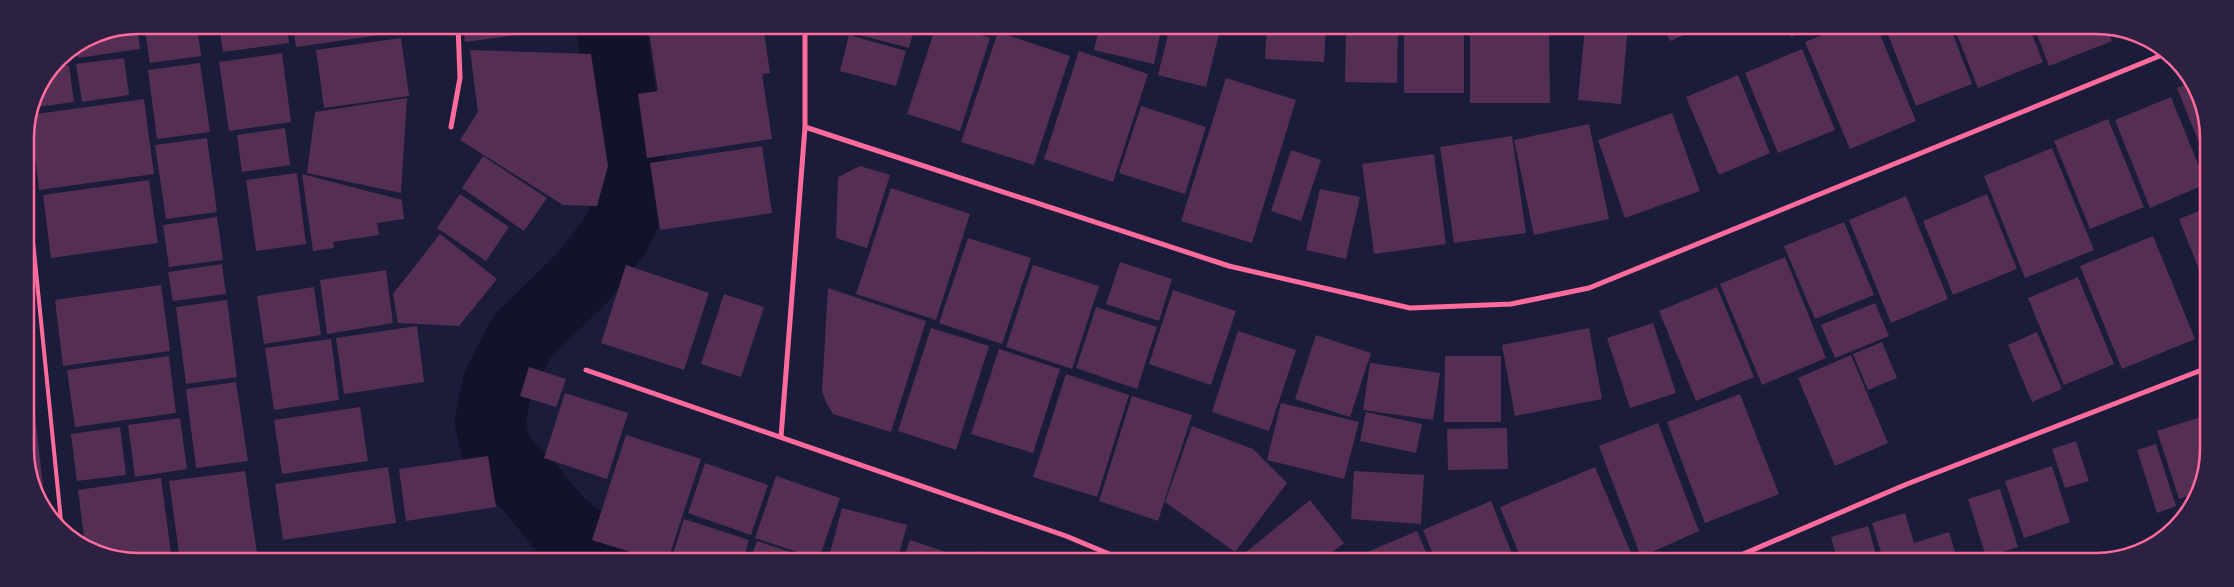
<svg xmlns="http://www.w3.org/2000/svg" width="2234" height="587" font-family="Cabin,sans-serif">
<rect width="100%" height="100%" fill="#1b1b3a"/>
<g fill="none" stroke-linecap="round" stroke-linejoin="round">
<path stroke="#12122b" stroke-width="70" d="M606,560L560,524L525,482L498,456L490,422L498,383L522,337L585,275L616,234L635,194L611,26"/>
</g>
<path fill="#542f53" d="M137,25L140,49L78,58L76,46L95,33Z
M144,25H197L201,56L150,63Z
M219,25H287L289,43L223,52Z
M293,25H414L415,30L296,47Z
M463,25H576V27L465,42Z
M648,26H763L770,73L762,74L772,139L647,158L638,94L658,91Z
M842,26H915L909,48L841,30Z
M936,26H954L990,38L960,131L907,114Z
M981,26H1005L1004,33Z
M1100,26H1162L1154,64L1094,50Z
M1170,26H1191L1219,33L1206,87L1158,75Z
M1267,26H1326L1324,62L1265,59Z
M1346,26H1398L1397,83L1345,82Z
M1404,26H1464V93H1404Z
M1470,26L1549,27L1550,103H1470Z
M1585,27H1628L1621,104L1578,100Z
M1664,27H1703L1670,41Z
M1787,27H1813L1791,37Z
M1842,27H1877L1916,121L1850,149L1805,42Z
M1885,27H1950L1972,84L1916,106Z
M1954,27H2029L2043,62L1978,88Z
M2034,27H2107L2112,41L2049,66Z
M2111,27H2119L2129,33L2115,39Z
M998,32L1070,56L1034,165L961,142Z
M849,35L906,51L896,86L840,71Z
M401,38L409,96L324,108L316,50Z
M1802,49L1835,130L1778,153L1745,73Z
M470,50L591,54L608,166L597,206L563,205L460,140L478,112Z
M1079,51L1148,74L1113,182L1044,159Z
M282,53L291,122L229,131L219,62Z
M124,58L129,95L82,102L76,64Z
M200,63L210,132L157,139L148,70Z
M69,65L74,102L30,108L34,94L51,68Z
M1738,75L1770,153L1719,175L1686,97Z
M1226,78L1296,100L1252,243L1181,221Z
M2189,83L2207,116V163L2177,88Z
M2171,97L2206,184L2150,208L2115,120Z
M407,98L401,193L307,173L315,112Z
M144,99L154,174L39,190L30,115Z
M1141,106L1206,127L1185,194L1119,173Z
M1672,113L1700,191L1625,218L1598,140Z
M2108,119L2144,207L2090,229L2054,141Z
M1589,124L1609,219L1534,235L1514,140Z
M285,128L290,165L242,172L237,135Z
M1512,136L1526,233L1454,243L1440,147Z
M207,138L217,212L166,219L155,145Z
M762,146L772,213L660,230L650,163Z
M2052,148L2094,250L2025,278L1984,176Z
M1291,150L1321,160L1301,221L1271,211Z
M1434,154L1446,244L1374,254L1362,164Z
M483,156L547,198L524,231L462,188Z
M860,166L890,175L867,248L836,238L838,177Z
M297,173L306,244L256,251L246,180Z
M302,174L402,200L404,219L377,223L379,235L333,242L334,248L313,251Z
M149,180L158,243L51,258L43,195Z
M891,188L970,214L936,320L856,294Z
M1320,189L1360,197L1346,259L1306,250Z
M460,194L509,227L486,261L437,228Z
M1987,194L2017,269L1953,295L1923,221Z
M1906,196L1948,299L1891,323L1849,220Z
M2207,208V290L2179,219Z
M217,217L223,260L169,267L163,225Z
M1844,222L1874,295L1815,319L1784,246Z
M440,234L497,279L459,326L398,323L393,294Z
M2153,236L2195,339L2122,369L2080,266Z
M968,238L1031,258L1002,344L939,323Z
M1785,257L1826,358L1762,385L1720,284Z
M1120,262L1172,279L1159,321L1106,304Z
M222,264L226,294L173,301L168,272Z
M626,265L709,293L684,370L601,343Z
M1033,265L1099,286L1072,369L1006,347Z
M386,270L393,323L327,334L320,280Z
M2078,277L2114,364L2064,385L2028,298Z
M161,285L170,351L63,366L55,300Z
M314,287L321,335L264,344L257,296Z
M1717,287L1754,377L1696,401L1659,311Z
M828,288L926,321L891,432L833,414L826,402L822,391Z
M1173,290L1236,311L1211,385L1149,364Z
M724,294L764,307L741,377L701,364Z
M227,300L237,377L186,384L176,307Z
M1875,303L1889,336L1835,358L1821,325Z
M1096,307L1157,327L1137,389L1076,368Z
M1653,323L1676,393L1630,408L1607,338Z
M417,326L424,382L344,394L336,338Z
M931,328L989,346L956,450L898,431Z
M1589,328L1602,399L1515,416L1502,345Z
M1238,331L1296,350L1269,431L1212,412Z
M2037,332L2062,389L2032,402L2008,345Z
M1316,335L1371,353L1350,417L1295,399Z
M331,339L339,400L274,410L265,348Z
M1882,342L1897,378L1868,390L1853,354Z
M999,349L1060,369L1033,453L971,434Z
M27,351H28L45,504L27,472Z
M1851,355L1888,443L1835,466L1798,378Z
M169,356L176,413L75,427L67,370Z
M1445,356H1501V422H1444Z
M1370,363L1440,373L1433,420L1363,410Z
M529,367L566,379L556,407L520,396Z
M1066,374L1129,395L1097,497L1033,477Z
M236,382L248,461L196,468L186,389Z
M565,393L628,413L607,479L544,458Z
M1740,394L1779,494L1705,523L1667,422Z
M1132,396L1192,415L1158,521L1099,501Z
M1281,403L1359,422L1344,479L1267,460Z
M360,407L368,461L282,474L274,420Z
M1366,412L1422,424L1416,453L1360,441Z
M2207,415V472L2194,494L2179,499L2157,431Z
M180,418L187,469L135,477L128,425Z
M1658,423L1699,531L1641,557L1599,446Z
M1192,426L1253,449L1287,483L1235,552L1165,502Z
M120,427L126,475L77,481L71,434Z
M1507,428L1508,469L1448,470L1447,429Z
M626,435L701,459L668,560H656L592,540Z
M2076,441L2089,481L2065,488L2052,449Z
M2156,444L2176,506L2157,513L2137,450Z
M488,456L496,507L406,521L399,469Z
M705,463L768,485L751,535L688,513Z
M2052,466L2070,522L2024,538L2005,481Z
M388,467L396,523L283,540L275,484Z
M1595,467L1634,560L1630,561H1522L1500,507Z
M245,471L258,560H180L169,481Z
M1354,471L1424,475L1421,524L1351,519Z
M776,476L840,498L819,559L755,538Z
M161,478L171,553L115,560L85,544L78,490Z
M2000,489L2018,547L1986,557L1968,499Z
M1310,500L1344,543L1321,561H1235Z
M1491,501L1515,561H1436L1423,530Z
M842,508L907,525L897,561L828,560Z
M1905,513L1914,543L1949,532L1958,562H1884L1872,523Z
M684,519L749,540L743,560H671Z
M1868,526L1878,562H1838L1831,537Z
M1417,531L1430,561H1346Z
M910,540L970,560V561H903Z
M757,541L815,560H750Z
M980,551L1007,560V561H976Z
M556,553L558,560H526V559Z"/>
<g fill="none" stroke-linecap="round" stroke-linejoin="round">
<path stroke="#ff6b9d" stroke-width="4" d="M25,161L62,531"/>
<path stroke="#ff6b9d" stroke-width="5" d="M451,127L460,78L458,25
M805,127L1229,266L1410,308L1511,304L1589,288L2167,53
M586,370L1066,536L1126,561
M781,437L805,127V26
M1727,561L1907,484L2207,368"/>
</g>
<path d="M0 0H2234V587H0ZM138 34H2096A104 104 0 0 1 2200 138V449A104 104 0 0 1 2096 553H138A104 104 0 0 1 34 449V138A104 104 0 0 1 138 34Z" fill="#2d2142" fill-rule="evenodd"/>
<path fill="none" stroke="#ff6b9d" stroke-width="2.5" d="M138 34H2096A104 104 0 0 1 2200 138V449A104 104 0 0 1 2096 553H138A104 104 0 0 1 34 449V138A104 104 0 0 1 138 34Z"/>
</svg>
